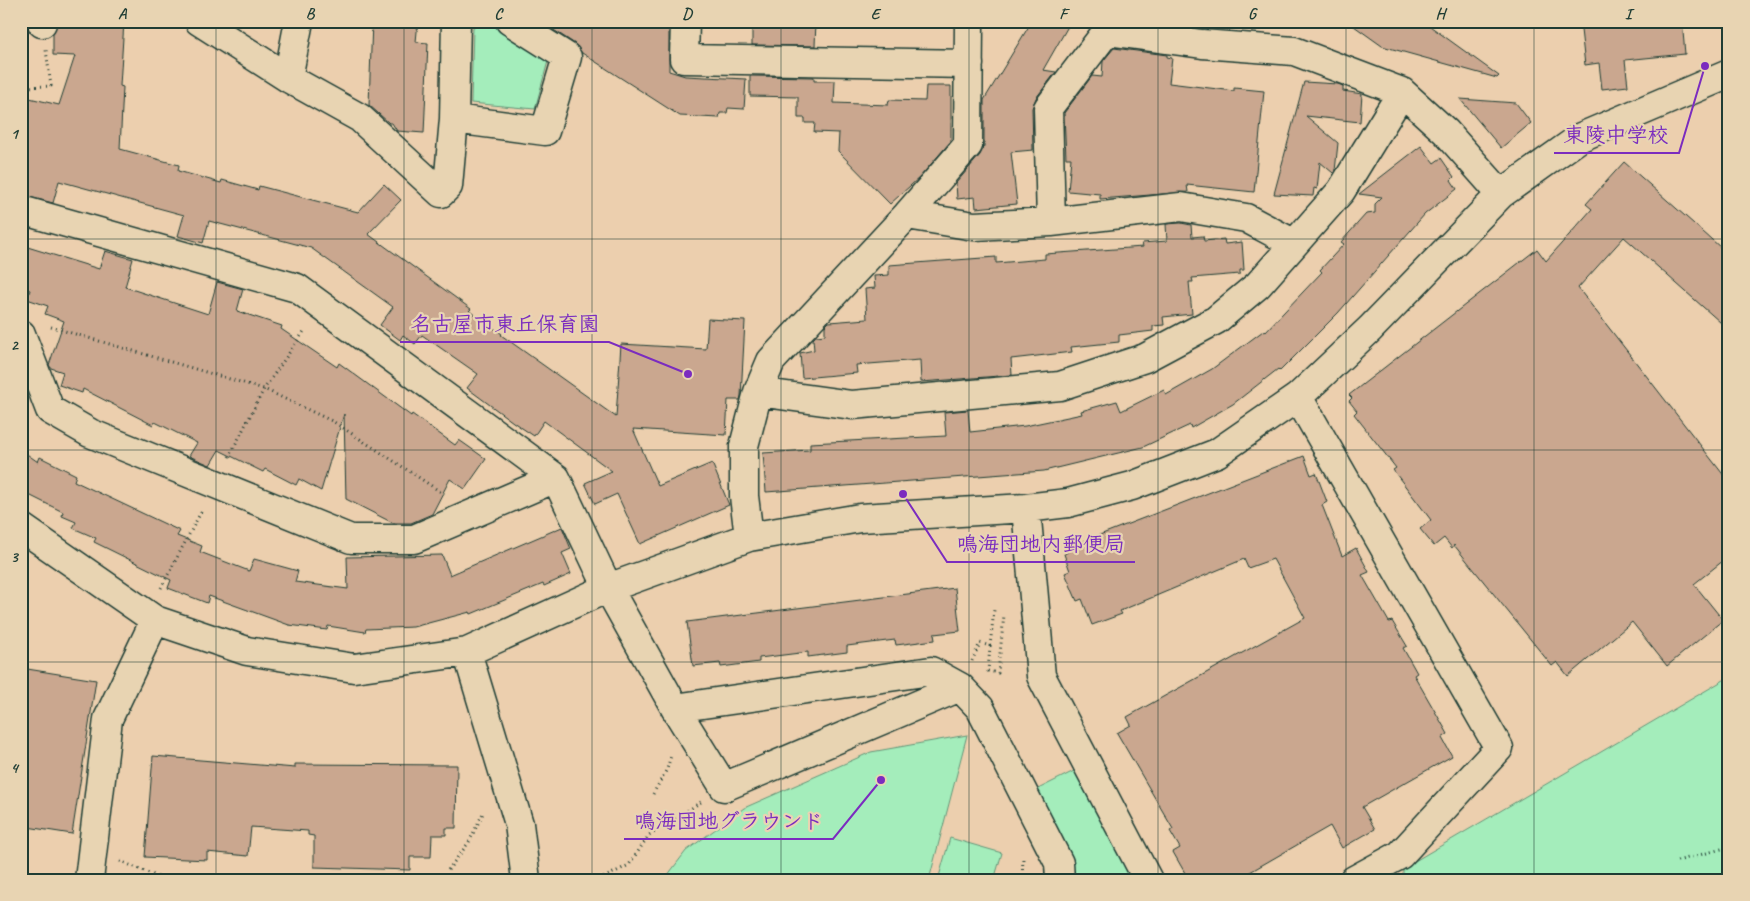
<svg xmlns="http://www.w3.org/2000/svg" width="1750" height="901" font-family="Caveat,'Klee One',sans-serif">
<rect width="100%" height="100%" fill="#eccfae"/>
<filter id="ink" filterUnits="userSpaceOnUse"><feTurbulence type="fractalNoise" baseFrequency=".02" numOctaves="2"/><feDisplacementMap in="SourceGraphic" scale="10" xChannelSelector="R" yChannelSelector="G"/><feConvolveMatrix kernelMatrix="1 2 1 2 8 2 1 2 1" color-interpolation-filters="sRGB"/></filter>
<g filter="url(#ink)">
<path fill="#a4edbb" stroke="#629578" d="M488,22L548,61L535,109L471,103L473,27Z
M1729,677V880H1403V868Z
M967,735L929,880H664L686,851L744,808L871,752Z
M1076,770L1134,880H1070L1036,790Z
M950,838L1002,853L994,880H938Z"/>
<path fill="#caa78f" stroke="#1f3d34" d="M58,21H124L120,86L123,87L120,149L179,165L178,171L221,183L222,180L258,190L259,186L358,212L384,184L401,200L368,234L471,309L469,311L502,334L501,335L616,417L621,344L706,349L708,319L745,321L741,396L740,400H728L726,435L633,429L658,486L712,463L729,505L640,544L617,494L595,504L585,483L612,471L544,421L534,436L513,422L467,388L478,374L422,335L415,344L403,335L400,340L380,325L393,307L311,248L209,221L203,243L178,236L184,215L59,181L53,203L21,195V96L59,105L75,56L53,55V33Z
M372,21H418L416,42L428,43L424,133L397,131L392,123H389L369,105Z
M540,21H669V71L685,76L746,79L744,109L728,108L727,113H720L719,118L680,116L582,53L575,44Z
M752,21H816L815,46L752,45Z
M1032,21H1071L1043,70L1056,72L1036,98L1032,108L1033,150L1011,152L1017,204L976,208L975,197L957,199L956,183L980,155L984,146V100Z
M1347,21H1423L1499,76L1497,78L1382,46Z
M1580,21H1682L1685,54L1625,60L1628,86L1602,89L1599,63L1585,65Z
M1114,48L1167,55V57L1172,58L1169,83L1234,91V88L1264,91L1254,192L1187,185L1188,192L1100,199V194L1068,191L1071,158H1066L1064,113L1092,76L1102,77L1103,61Z
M750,76L814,77V81H835L834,103L888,105L889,100L925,101L926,86H951V141L920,177L890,204L838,151L839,133L814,132L815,123H805V118H798V97L750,96Z
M1304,82L1338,84L1343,86V91L1362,94L1360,122L1306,116L1338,143L1335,171L1333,173L1320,162L1317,189L1314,188L1313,196L1274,194Z
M1460,99L1516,103L1531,123L1501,148Z
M1421,146L1434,163L1441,158L1454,177L1451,180L1457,189L1425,214L1338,313L1280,371L1278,369L1233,404L1191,428L1190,425L1143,447L1044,471L766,492L763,453L810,450V443L946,436L944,412L968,410L970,432L1025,426L1082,414L1081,411L1117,401L1121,411L1164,390L1166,395L1212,369L1263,331L1265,332L1322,272L1320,270L1344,244L1341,242L1366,214L1375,213V204L1382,197L1359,194Z
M1624,162L1729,255V330L1624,237L1578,288L1729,482V556L1694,584L1723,620L1667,666L1632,622L1568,676L1557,662L1552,666L1454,545L1452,548L1444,538L1434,546L1420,529L1431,520L1393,470L1396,468L1354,414L1357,411L1349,401L1352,398L1349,395L1537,249L1546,261L1592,209L1586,204Z
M1181,223L1191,225L1192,237L1203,236L1204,241L1224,239L1225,244L1242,242L1244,270H1240V274L1192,278L1193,282H1189L1192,314L1163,317L1164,325L1153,326V331L1119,335V342L1071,347L1072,352L1011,359L1012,375L921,382L920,360L856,365L857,373L802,378L800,353L814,350L813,339L816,336L825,335V326L829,322L867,319L865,289L875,288L874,276L889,275V265L996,257V263L1045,259V254L1143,247L1142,243L1167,241L1166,224Z
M21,245L99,269L105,251L133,259L125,287L208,314L217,282L243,289L237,311L282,326L281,329L337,367L339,363L411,416L412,414L455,445L459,440L486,459L465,489L450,479L432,514L411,523H393L346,499L344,414L321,491L299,479L296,485L265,469L263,472L219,450L210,465L189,456L197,443L155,422L153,425L83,389L82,393L59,385L63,372L51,368L49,365L64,321L45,314L48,306L27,299L30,290L21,287Z
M21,450L38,462L40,457L76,475L74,481L180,531L177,536L202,546L200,552L249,571L254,559L298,571L295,582L348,589L347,557L442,555L450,575L562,527L571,549L562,553L571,574L544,586L543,584L471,614L470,612L413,627L366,629L365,632L328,626L327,630L289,625L209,596L207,603L168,588L171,580L94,542L96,538L73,528L76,522L62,516L63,512L21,491Z
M1304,456L1311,475L1316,473L1327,502L1322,505L1342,556L1356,548L1369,572L1362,575L1389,622L1392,621L1407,646L1403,648L1417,673L1414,675L1448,734L1442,738L1452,756L1362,807L1375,829L1342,848L1330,826L1236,880H1189L1173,852L1180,848L1170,831L1173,829L1117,733L1131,725L1127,717L1305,618L1273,559L1248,568L1244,559L1120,611L1122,614L1092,625L1082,599L1077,601L1065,573L1070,571L1064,554L1068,552L1066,548Z
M955,588L960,631L934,634L935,640L896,645L895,640L847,646V652L808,657V652L759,658V662L721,667L720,663L693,666L687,622Z
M21,668L96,680L72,834L21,826Z
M153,756L295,768V764L457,765L456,828H446V835H432L431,857H410V870L314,867V836L308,835V831L251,827L248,856L207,852V860L145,857Z"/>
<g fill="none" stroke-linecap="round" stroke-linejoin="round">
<defs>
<path id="minor" d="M42,21V23
M199,21L288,78L360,118L441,193L448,186L454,119L456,21
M685,21L684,59L969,64
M288,78L299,21
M454,119L545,131L567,57L510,21
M21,210L297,288L556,478L608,588L675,708L724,787L960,687
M907,215L974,226L1051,222L1181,207L1246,218L1293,243
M1051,222L1048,108L1107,31L1202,44L1294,51L1402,92
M21,334L50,410L90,433L351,539H414L556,478
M758,392L852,405L1060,386L1145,358L1216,320L1258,285L1341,191L1402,92L1446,132L1501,194
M1298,397L1499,748L1400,855L1354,880
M1026,508L1041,676L1148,880
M21,527L155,620L247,651L354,668L467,652L608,588L749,537L860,518L1026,508L1068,503L1132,486L1217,453L1298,397L1370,329L1501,194L1581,137L1729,74
M749,537L744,496V446L758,392L771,361L907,215L968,145L969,21
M467,652L519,824L526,880
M675,708L931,671L960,687L980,708L1059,863L1060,880
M89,880L108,719L155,620"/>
</defs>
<use href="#minor" stroke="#1f3d34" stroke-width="31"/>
<path stroke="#1f3d34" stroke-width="3" stroke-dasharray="1 4" stroke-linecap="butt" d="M21,87L51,86L46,50
M51,327L264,389L334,422L444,494
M229,457L264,389L305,330
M161,588L202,510
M990,646L994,610
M972,661L980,643L990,646L988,671L998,673L1004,615
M653,794L667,769L671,756
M120,861L166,880
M1677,861L1729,847
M448,870L469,842L484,811
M398,880L427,879
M599,880L629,865L649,835L701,802
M1022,880L1023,858"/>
<use href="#minor" stroke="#e8d4b2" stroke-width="28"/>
</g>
</g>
<path fill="none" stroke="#1f3d34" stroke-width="1" stroke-opacity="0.55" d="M216,21V880M404,21V880M592,21V880M781,21V880M969,21V880M1158,21V880M1346,21V880M1534,21V880M21,239H1729M21,450H1729M21,662H1729"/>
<path fill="none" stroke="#7b2cbf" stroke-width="2" d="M1705 66L1679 153H1554M688 374L609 342H400M903 494L947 562H1135M881 780L833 839H624"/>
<g fill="#7b2cbf" stroke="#e8d4b2" stroke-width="2">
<circle cx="1705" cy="66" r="5"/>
<circle cx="688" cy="374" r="5"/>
<circle cx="903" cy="494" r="5"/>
<circle cx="881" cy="780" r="5"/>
</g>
<g font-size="21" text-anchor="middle" font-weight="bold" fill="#7b2cbf" stroke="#e8d4b2" stroke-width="4.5" stroke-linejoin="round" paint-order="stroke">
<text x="1616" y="142">東陵中学校</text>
<text x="505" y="331">名古屋市東丘保育園</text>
<text x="1041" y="551">鳴海団地内郵便局</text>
<text x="729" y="828">鳴海団地グラウンド</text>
</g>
<rect width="1750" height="901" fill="none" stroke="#e8d4b2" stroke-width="55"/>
<rect x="28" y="28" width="1694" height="846" fill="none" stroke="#1f3d34" stroke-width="2"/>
<g font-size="16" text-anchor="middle" font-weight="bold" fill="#1f3d34">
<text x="122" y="19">A</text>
<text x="310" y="19">B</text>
<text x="498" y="19">C</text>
<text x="687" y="19">D</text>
<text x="875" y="19">E</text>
<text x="1063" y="19">F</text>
<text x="1252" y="19">G</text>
<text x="1440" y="19">H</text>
<text x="1628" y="19">I</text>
<text x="14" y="139">1</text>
<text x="14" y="350">2</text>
<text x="14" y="562">3</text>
<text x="14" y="773">4</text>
</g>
</svg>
